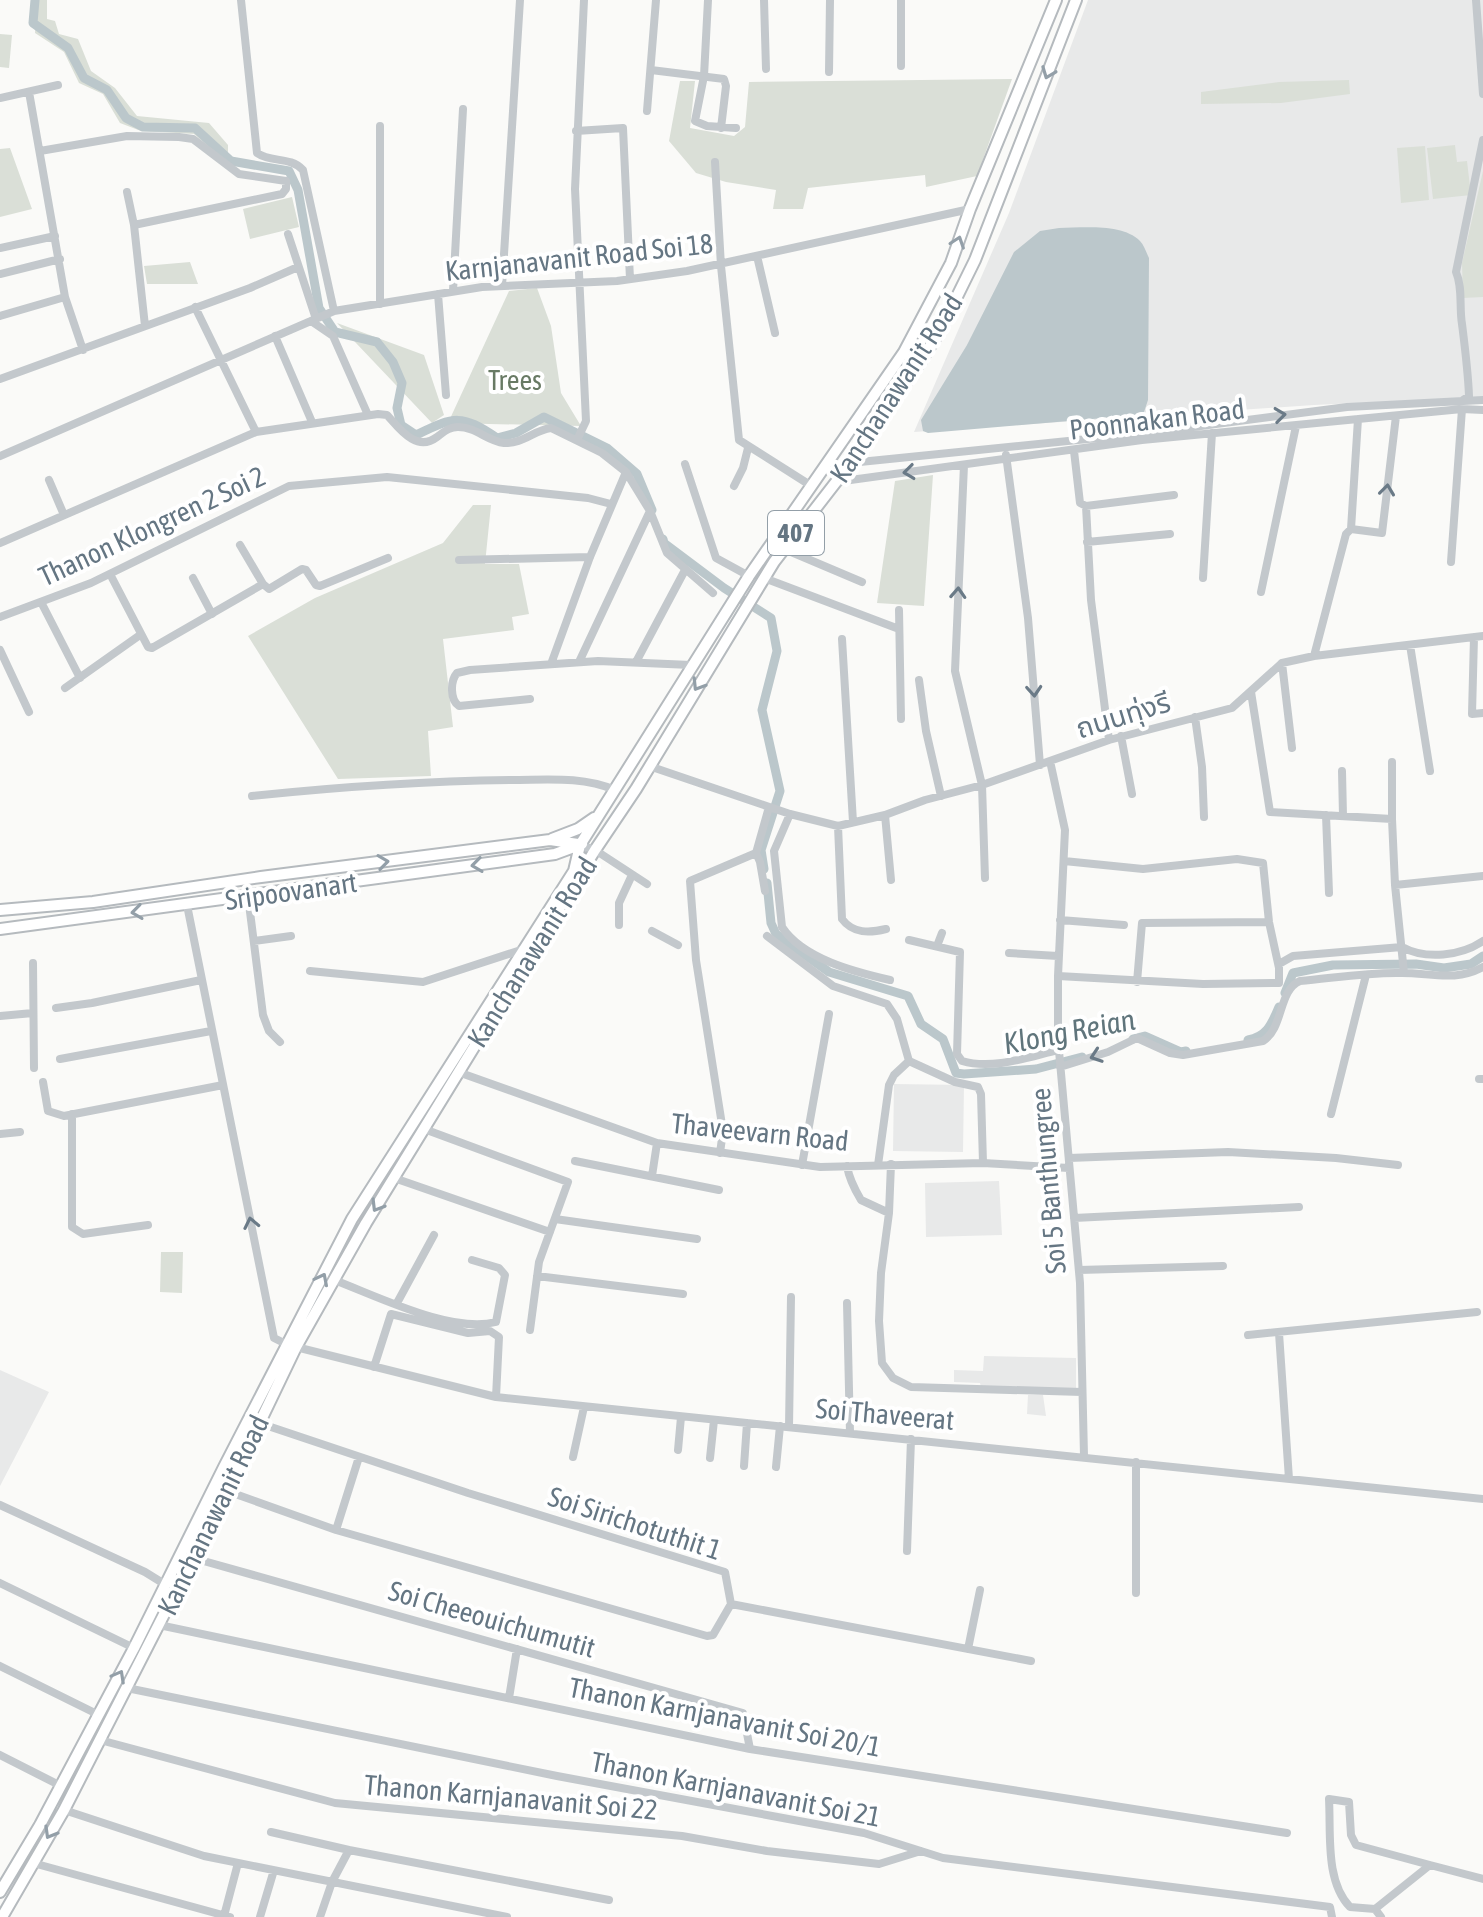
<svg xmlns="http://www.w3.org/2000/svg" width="1483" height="1917" font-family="'Asap Condensed','Noto Sans Thai',sans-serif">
<rect width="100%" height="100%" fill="#fafaf8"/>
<path fill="#e8e9e9" d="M1088,0H1483V397L1314,405L914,432L1009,213Z
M894,1084L964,1085L963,1152L893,1151Z
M999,1181L1002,1235L926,1237L925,1183Z
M984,1356L1076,1358V1389L981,1387L980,1383L954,1382V1370L983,1371Z
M0,1370L49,1392L0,1486Z
M1028,1395H1043L1046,1416L1027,1414Z"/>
<path fill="#dadfd7" d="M37,0H47V19L55,21L59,34L78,39L91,71L115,88L137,116L209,123L228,145V164L194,134L141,131L120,123L103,94L79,83L64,52L35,33Z
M0,34L12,35L9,68L0,67Z
M1012,79L977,176L926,187L925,175L808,188L803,209H773L776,190L726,182L696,173L669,141L680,81H695L690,128L734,136L745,127L749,82Z
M1349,80L1350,94L1281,103L1201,104V92L1279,82Z
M1455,145L1457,162L1467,161L1471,195L1433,199L1427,148Z
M1425,146L1429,200L1401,203L1397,148Z
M10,148L32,209L0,217V149Z
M1483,171V297L1463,298L1462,263Z
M292,197L299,227L250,239L243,209Z
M190,262L198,284H147L144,266Z
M537,288L551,326L561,393L581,426L448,423L509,291Z
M337,323L424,355L444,415L432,423Z
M933,475L924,606L877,603L895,481Z
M473,505H491L485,564H519L529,614L512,617L514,630L443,639L453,727L428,731L431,776L338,779L248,636L315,598L443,543Z
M161,1252H183L182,1293L160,1292Z"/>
<path fill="#bbc7cb" d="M1059,228C1082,228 1122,223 1140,241C1144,245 1146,252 1149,258L1148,400L1144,412L1139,415L928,433L923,431L921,420L967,345L1014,252L1040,231Z"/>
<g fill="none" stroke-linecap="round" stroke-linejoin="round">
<path stroke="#bbc7cb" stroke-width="9" d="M35,0L33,23L68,48L84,78L107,90L126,118L143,127L195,128L231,161L289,171L298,190L319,308L335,332L377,342L393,362L402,383L397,408L401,425L416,435C454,417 460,413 497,438L516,433L544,417L607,448L637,474L652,510
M663,539L664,543L724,588L771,618L777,651L762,710L780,791L761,850L764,869
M767,883L771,923L776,934L829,972L908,996L921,1024L943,1039L956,1073L964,1074L1036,1069L1082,1057
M1285,993L1293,973L1333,965L1416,964L1444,968L1471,964L1483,956
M1133,1039L1145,1036L1181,1052L1186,1051
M1248,1040C1268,1036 1272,1023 1279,1007"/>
<defs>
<path id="major" d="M552,839L578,829L594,818
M0,910L93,902L261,877L550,840L578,844
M0,929L555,854L582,844
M0,1892L40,1825L134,1648L224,1467L352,1219L574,871L580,845L749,576L904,352L951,263L970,209L1056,0
M2,1917L64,1810L227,1491L296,1347L366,1223L595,850L636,789L774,562L836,482L921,361L942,327L975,260L1076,0"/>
</defs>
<use href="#major" stroke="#b5babe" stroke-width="14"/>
<path stroke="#c3c8cc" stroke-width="8" d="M241,0L257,153C271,163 290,156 303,170L334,311
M708,0L704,76L695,121L707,126L736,128
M764,0L766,69
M901,0V66
M1476,0L1483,94
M651,70L724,79L726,86L721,128
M829,72L830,0
M29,92L65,297L83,350
M0,98L58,85
M647,111L656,0
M576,131L623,128L630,279
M40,151L127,136L179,137L193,139L239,174L286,181V189L282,194L134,225L145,326
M715,162L721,266L739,440L810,485
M127,192L134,225
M288,234L316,319
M0,248L55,236
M757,256L775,333
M0,274L60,259
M502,286L520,0
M453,291L463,109
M438,294L446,395
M380,304V126
M195,307L256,432
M0,316L65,297
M311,321L333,336L368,415
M275,336L312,422
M0,379L250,288L298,267
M1463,400L1469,396C1468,371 1465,348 1462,324C1459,307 1463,288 1456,272L1483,140
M577,440L586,421L575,189L584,0
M1074,451L1080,503L1086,506L1091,600L1109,740
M1006,455L1028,618L1040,765
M0,456L334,311L482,287L617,281L687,271L970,209
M850,463L1147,433L1347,407L1483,400
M685,464L716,558L749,576
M964,465L955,671L982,785L985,878
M626,472L650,511
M49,480L64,515
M836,482L1142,440L1462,409L1483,410
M734,486L743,468L748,448
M1086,506L1174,495
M1351,529L1382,533L1396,416
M1087,542L1170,534
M0,543L256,432L378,414L387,415C399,428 416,453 437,437C444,432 449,427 458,427C476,427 487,441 504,443C523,444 534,430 551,428L602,453L626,472L590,557L551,664
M240,545L263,584
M784,549L862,582
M459,560L590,557
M1451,562L1462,409
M110,574L148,647L152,648L263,584L269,589L302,569L306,570L316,585L320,586L388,558
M193,578L212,614
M764,578L899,629
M1203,578L1212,433
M1261,592L1296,426
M41,602L80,678
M899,610L901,719
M0,617L91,583L289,486L387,477L588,498L611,504
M1474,637L1472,714L1483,713
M842,639L853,822
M1410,645L1430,771
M0,650L29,712
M1314,656L1346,534L1351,529L1358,419
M579,662L650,511L667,553L713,593
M636,662L685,570
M1282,663L1292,748
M919,680L926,731L941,796
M65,688L140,635
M1251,692L1270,812L1392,819L1395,885L1404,973
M530,699L459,706C450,700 450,681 457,673L470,670L598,661L691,665
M1195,717L1202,767L1204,817
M1121,736L1132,794
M1050,761L1065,830L1058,976V1040L1080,1283L1084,1456
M649,766L790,814L838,826L885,815L925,800L982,785L1109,740L1232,708L1282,663L1314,656L1483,636
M1342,771L1343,816
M252,796C338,787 425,781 511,780C547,780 581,776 615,790
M790,814L774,851L782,927C803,959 855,972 890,980
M885,815L891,880
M1326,815L1329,893
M1392,819V762
M838,826L842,919C853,934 870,933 886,929
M580,845L595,850L647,884
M756,853L760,862L765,891
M1064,861L1143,869L1237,859L1263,863L1269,922L1279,968
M1395,885L1483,876
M248,896L263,1015L269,1031L280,1042
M187,905L274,1338L288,1345L496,1397L1483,1499
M1060,920L1124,925
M619,925V903L632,875
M652,931L678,945
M767,936L833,986L887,1004L897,1019L909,1061L955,1082L978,1087L981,1094L983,1163
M909,940L960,952L957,1054L962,1061C993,1070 1028,1057 1058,1050
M254,941L291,936
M937,946L942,933
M1009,953L1058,956
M33,963L34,1068
M310,971L423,982L524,949
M1058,976L1203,984L1279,983V964L1293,956L1402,947C1426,960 1461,956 1483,941
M1137,982L1142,923L1269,922
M56,1008L92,1003L201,980
M0,1016L33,1013
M60,1059L211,1031
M1060,1067L1108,1052L1137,1038L1170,1053L1183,1055L1263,1041C1284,1028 1278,990 1300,981C1334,978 1368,972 1402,973C1431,973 1456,982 1483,967
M458,1072L657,1143L820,1167L983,1163L1069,1168
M1479,1079H1483
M43,1082L48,1111L64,1116L223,1085
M72,1114V1227L83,1234L148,1225
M1331,1114L1366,975
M424,1129L568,1182L539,1262L530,1330
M0,1134L20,1132
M720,1153L723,1131L696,960L690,881L756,853L769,807
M1069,1158L1228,1152L1336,1158L1398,1165
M575,1161L719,1190
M802,1165L829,1014
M878,1165L889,1085L894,1075L909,1061
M847,1166C849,1178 855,1190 861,1200L889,1213L881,1273L879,1321L882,1363L893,1378L911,1387L1082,1392
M652,1176L657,1143
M394,1178L550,1232
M889,1213L891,1164
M1074,1218L1299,1207
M555,1219L697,1239
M1079,1270L1223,1266
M537,1276L683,1294
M334,1280C377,1296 452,1334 496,1322L505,1275L499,1268L472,1260
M397,1303L434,1235
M847,1303L850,1433
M1279,1333L1289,1479
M1248,1335L1477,1312
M374,1367L391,1314L468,1333L490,1331L499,1337L496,1397
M259,1423L468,1493L725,1572L731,1604
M789,1427L791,1297
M678,1450L681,1417
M573,1457L584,1407
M710,1458L714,1420
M744,1466L747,1423
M776,1467L780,1426
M227,1491L336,1530L707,1636L713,1635L731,1604
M0,1505L145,1572L166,1585
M336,1530L359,1457
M907,1551L911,1439
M193,1558L743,1713L750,1749
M0,1583L134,1648
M1136,1593V1462
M731,1604L1031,1661
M159,1625L750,1749L1287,1833
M968,1649L980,1590
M0,1666L99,1715
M127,1688L557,1776L864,1833L943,1858L1330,1907L1332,1917
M509,1698L517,1649
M100,1740L335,1803L682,1836L767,1851L879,1864L921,1851
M0,1755L61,1786
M64,1810L204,1856L507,1917
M271,1832L349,1850
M33,1863L230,1917
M1375,1909L1430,1865L1483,1879
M224,1916L238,1863
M260,1917L274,1870
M320,1917L332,1882L349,1850L609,1900
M1381,1917L1375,1909L1350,1907C1325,1881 1331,1834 1329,1799L1349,1802L1351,1835L1356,1845L1430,1865"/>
<use href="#major" stroke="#fff" stroke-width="10"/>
</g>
<defs><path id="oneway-chevron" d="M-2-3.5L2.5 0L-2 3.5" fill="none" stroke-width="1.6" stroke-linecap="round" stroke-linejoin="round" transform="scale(2)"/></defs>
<g stroke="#939fa8">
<use href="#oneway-chevron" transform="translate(1048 73) rotate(111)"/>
<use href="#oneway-chevron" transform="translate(958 242) rotate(-71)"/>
<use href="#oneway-chevron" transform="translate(698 685) rotate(122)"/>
<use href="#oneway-chevron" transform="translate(383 862) rotate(-8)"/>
<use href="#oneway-chevron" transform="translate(477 865) rotate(172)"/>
<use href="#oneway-chevron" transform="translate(137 912) rotate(172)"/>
<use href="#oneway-chevron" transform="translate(377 1206) rotate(121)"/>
<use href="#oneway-chevron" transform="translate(322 1279) rotate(-63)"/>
<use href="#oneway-chevron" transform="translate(119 1676) rotate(-61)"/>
<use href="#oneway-chevron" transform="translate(50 1833) rotate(120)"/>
</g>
<g stroke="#6a7a87">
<use href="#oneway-chevron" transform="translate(1280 415) rotate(-7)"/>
<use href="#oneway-chevron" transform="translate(909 472) rotate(173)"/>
<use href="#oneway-chevron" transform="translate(1387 490) rotate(-83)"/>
<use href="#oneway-chevron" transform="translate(958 593) rotate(-87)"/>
<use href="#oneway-chevron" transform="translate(1034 691) rotate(86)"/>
<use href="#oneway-chevron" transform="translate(1096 1056) rotate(161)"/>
<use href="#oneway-chevron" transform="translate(251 1223) rotate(-102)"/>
</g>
<g text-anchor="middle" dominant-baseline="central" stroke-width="8" stroke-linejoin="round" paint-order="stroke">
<rect fill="#fff" stroke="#939fa8" stroke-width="2" x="768" y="511" width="56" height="44" rx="6"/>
<g font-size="26" font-weight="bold" fill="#657683">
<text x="796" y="533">407</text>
</g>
<g font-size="28" fill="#657683" stroke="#fff">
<text transform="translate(579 257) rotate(-6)">Karnjanavanit Road Soi 18</text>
<text transform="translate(896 388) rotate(-57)">Kanchanawanit Road</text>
<text transform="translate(1157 419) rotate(-7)">Poonnakan Road</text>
<text transform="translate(152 526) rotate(-25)">Thanon Klongren 2 Soi 2</text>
<text transform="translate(1123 715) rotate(-17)">ถนนทุ่งรี</text>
<text transform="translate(291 891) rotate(-8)">Sripoovanart</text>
<text transform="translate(532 952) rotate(-58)">Kanchanawanit Road</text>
<text transform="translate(760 1132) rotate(6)">Thaveevarn Road</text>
<text transform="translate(1048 1181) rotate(-95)">Soi 5 Banthungree</text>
<text transform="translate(885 1414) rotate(5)">Soi Thaveerat</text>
<text transform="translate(213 1515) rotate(-64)">Kanchanawanit Road</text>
<text transform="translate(635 1523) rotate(18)">Soi Sirichotuthit 1</text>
<text transform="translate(492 1619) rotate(16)">Soi Cheeouichumutit</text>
<text transform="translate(725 1717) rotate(11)">Thanon Karnjanavanit Soi 20/1</text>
<text transform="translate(736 1789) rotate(11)">Thanon Karnjanavanit Soi 21</text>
<text transform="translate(511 1797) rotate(5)">Thanon Karnjanavanit Soi 22</text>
</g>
<g font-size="28" fill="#687a64" stroke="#fff">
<text x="515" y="380">Trees</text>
</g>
<g font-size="30" font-style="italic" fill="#60757c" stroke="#fff">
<text transform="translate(1069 1031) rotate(-11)">Klong Reian</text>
</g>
</g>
</svg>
